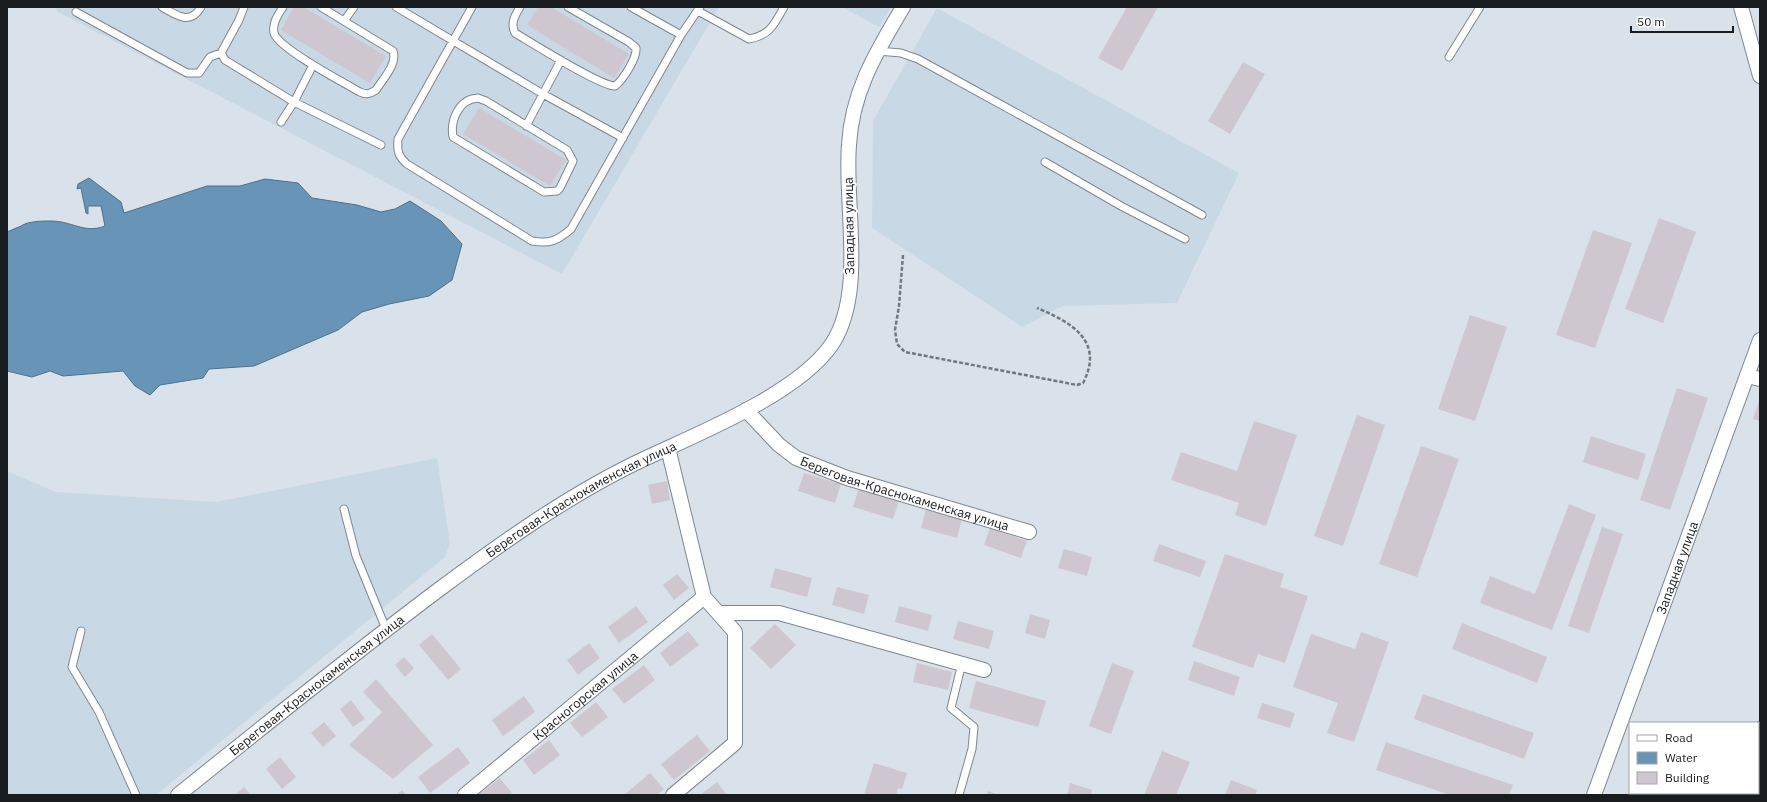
<svg xmlns="http://www.w3.org/2000/svg" width="1767" height="802" font-family="'IBM Plex Sans',sans-serif">
<rect width="100%" height="100%" fill="#d9e2ea"/>
<path fill="#c9d8e5" d="M55,7H719L562,274L58,12Z
M842,7H891L879,27Z
M937,8L1239,173L1177,303L1063,306L1022,327L872,228L873,121Z
M437,458L450,543L445,557L156,795H7V471L56,492L216,502Z"/>
<path fill="#6794b7" stroke="#507089" d="M89,178L121,202L124,213L207,186H240L265,179L298,183L312,198L357,205L381,212L395,209L410,201L441,221L462,244L452,280L429,296L389,304L362,312L338,330L254,366L209,369L203,378L160,385L150,395L135,386L123,371L63,376L50,371L32,377L7,371V232C12,230 16,228 21,226C28,221 43,221 51,221C72,221 84,234 105,226L101,206H88V214L86,213L81,188L77,189L78,184Z"/>
<path fill="#cec7d0" d="M294,7H303L386,56L370,83L281,30Z
M538,7H551L629,54L614,78L527,25Z
M1127,7H1158L1122,71L1098,58Z
M1243,62L1265,74L1230,134L1208,121Z
M479,108L566,160L550,186L463,134Z
M1659,218L1696,232L1663,323L1625,309Z
M1593,230L1632,243L1595,348L1556,335Z
M1470,315L1507,327L1475,421L1438,409Z
M1677,388L1708,398L1670,510L1640,500Z
M1760,398V421L1753,419Z
M1357,415L1385,425L1343,546L1314,536Z
M1254,421L1297,435L1266,526L1235,515L1239,503L1171,480L1181,452L1237,471Z
M1591,436L1646,454L1638,480L1583,462Z
M1421,446L1459,459L1417,577L1379,564Z
M804,473L841,484L835,503L798,491Z
M667,481L670,500L652,504L648,485Z
M859,488L899,501L893,519L853,507Z
M1569,504L1596,515L1552,630L1480,603L1490,576L1535,594Z
M926,509L962,519L957,538L921,528Z
M1602,527L1623,534L1589,633L1568,626Z
M990,528L1027,541L1021,558L984,545Z
M1159,544L1206,561L1200,577L1153,561Z
M1064,549L1092,557L1087,576L1058,568Z
M1225,554L1284,574L1280,587L1308,596L1285,663L1258,654L1253,668L1192,647Z
M775,568L812,578L807,597L770,587Z
M677,574L689,588L674,600L663,585Z
M837,587L869,595L864,614L832,605Z
M636,606L648,622L619,643L608,627Z
M899,606L932,615L928,631L895,622Z
M1030,614L1050,620L1045,639L1025,633Z
M958,621L994,631L989,649L953,639Z
M1462,623L1547,657L1537,683L1452,649Z
M775,624L796,645L771,669L750,648Z
M688,631L699,645L670,667L660,653Z
M1361,632L1389,642L1354,742L1327,733L1338,703L1293,687L1311,634L1355,649Z
M432,634L461,669L448,680L419,645Z
M589,643L600,658L578,675L567,660Z
M404,657L414,668L405,677L395,665Z
M1194,661L1240,677L1234,696L1188,680Z
M917,663L952,672L948,690L913,682Z
M1112,663L1134,671L1111,734L1089,726Z
M644,665L655,680L624,704L612,689Z
M376,679L433,745L393,779L349,745L382,712L363,692Z
M976,681L1046,701L1038,727L969,708Z
M1423,694L1534,733L1524,759L1414,719Z
M524,696L535,712L503,736L492,720Z
M351,700L365,719L353,727L340,709Z
M596,702L608,717L582,737L570,723Z
M1262,703L1295,713L1290,728L1257,718Z
M324,722L336,736L323,747L311,733Z
M697,735L710,751L674,780L661,764Z
M549,740L560,755L534,775L523,760Z
M1386,742L1513,785L1509,795H1450L1376,770Z
M458,747L470,763L430,793L418,777Z
M1162,751L1190,762L1176,795H1144Z
M280,757L296,777L282,789L266,769Z
M874,763L907,773L902,789L898,788L896,795H864Z
M1759,766L1760,795H1752L1753,793H1758Z
M650,773L664,789L657,795H624Z
M500,778L512,793L508,795H478Z
M1231,780L1257,790L1255,795H1225Z
M717,782L727,795H700Z
M1070,783L1092,790L1091,795H1067Z
M244,787L251,795H235Z
M402,790L406,795H396Z
M988,791L999,795H987Z"/>
<g fill="none" stroke-linecap="round" stroke-linejoin="round">
<defs>
<path id="service" d="M162,7C176,15 190,26 201,7
M283,7C278,15 272,23 274,33C278,48 344,83 360,92C366,95 370,94 376,90C382,80 398,64 393,51L321,7
M396,7L543,94L623,138
M472,7L398,139C397,151 398,156 407,164L532,241C550,244 557,241 571,229L681,35L700,7
M520,7C515,16 510,23 515,33C532,43 600,86 615,86C623,80 637,58 636,48L629,42L568,7
M631,7L681,35
M698,11L749,39C770,35 774,25 784,7
M76,12L187,73H199L210,57L221,53L239,20L244,7
M344,21L354,7
M878,51L901,53L918,59L1202,215
M221,53L225,60L294,102L381,145
M1449,57L1480,7
M478,98L486,101L567,150L573,161L560,188L557,191L544,192L453,137C450,120 459,99 478,98Z
M281,122L294,102L313,65
M526,126L561,60
M1045,162L1121,206L1185,239
M344,509L356,556L386,629
M81,631L72,667L99,712L136,795
M1758,733L1760,725
M959,795L972,749L974,727L951,708L962,663
M1742,795L1743,793"/>
<g id="minor">
<path d="M1741,7L1760,76"/>
<path d="M1747,376L1760,379"/>
<path id="s1" d="M746,410L779,445L796,458L847,478L1029,532"/>
<path d="M668,448L704,597L735,632V743L673,795"/>
<path d="M719,613H779L984,670"/>
<path id="s2" d="M178,795C264,726 349,657 437,591C503,542 571,493 646,458C700,433 799,393 832,344C866,292 844,205 849,145C852,91 876,53 903,7"/>
<path id="s3" d="M465,795L704,597"/>
<path id="s4" d="M1594,795L1760,340"/>
</g>
</defs>
<use href="#service" stroke="#7f878e" stroke-width="9"/>
<use href="#minor" stroke="#7f878e" stroke-width="16"/>
<path stroke="#71777c" stroke-width="2.5" stroke-dasharray="4 2" stroke-linecap="butt" d="M903,255L899,306L895,330L897,344L905,352L1077,385L1083,383C1105,341 1071,322 1037,308"/>
<use href="#service" stroke="#fff" stroke-width="7"/>
<use href="#minor" stroke="#fff" stroke-width="14"/>
</g>
<g text-anchor="middle" dominant-baseline="central" stroke-width="4" stroke-linejoin="round" paint-order="stroke">
<g font-size="13" fill="#191c1f" stroke="#fff">
<text transform="translate(849 226) rotate(-91)">Западная улица</text>
<text stroke="none"><textPath href="#s1" startOffset="184">Береговая-Краснокаменская улица</textPath></text>
<text stroke="none"><textPath href="#s2" startOffset="501">Береговая-Краснокаменская улица</textPath></text>
<text stroke="none"><textPath href="#s4" startOffset="242">Западная улица</textPath></text>
<text stroke="none"><textPath href="#s2" startOffset="177">Береговая-Краснокаменская улица</textPath></text>
<text stroke="none"><textPath href="#s3" startOffset="156">Красногорская улица</textPath></text>
</g>
</g>
<rect width="1767" height="802" fill="none" stroke="#191c1f" stroke-width="16"/>
<rect x="1629" y="722" width="130" height="72" fill="#ffffff" stroke="#a3a4a5"/>
<rect x="1637" y="735" width="20" height="6" fill="#ffffff" stroke="#a3a4a5"/>
<text x="1665" y="742" font-size="12" fill="#191c1f">Road</text>
<rect x="1637" y="752" width="20" height="12" fill="#6794b7" stroke="#a3a4a5"/>
<text x="1665" y="762" font-size="12" fill="#191c1f">Water</text>
<rect x="1637" y="772" width="20" height="12" fill="#cec7d0" stroke="#a3a4a5"/>
<text x="1665" y="782" font-size="12" fill="#191c1f">Building</text>
<path d="M1631 26v6h102v-6" fill="none" stroke="#191c1f" stroke-width="2"/>
<text x="1637" y="26" font-size="12" fill="#191c1f" stroke="#ffffff" stroke-width="3" paint-order="stroke">50 m</text>
</svg>
